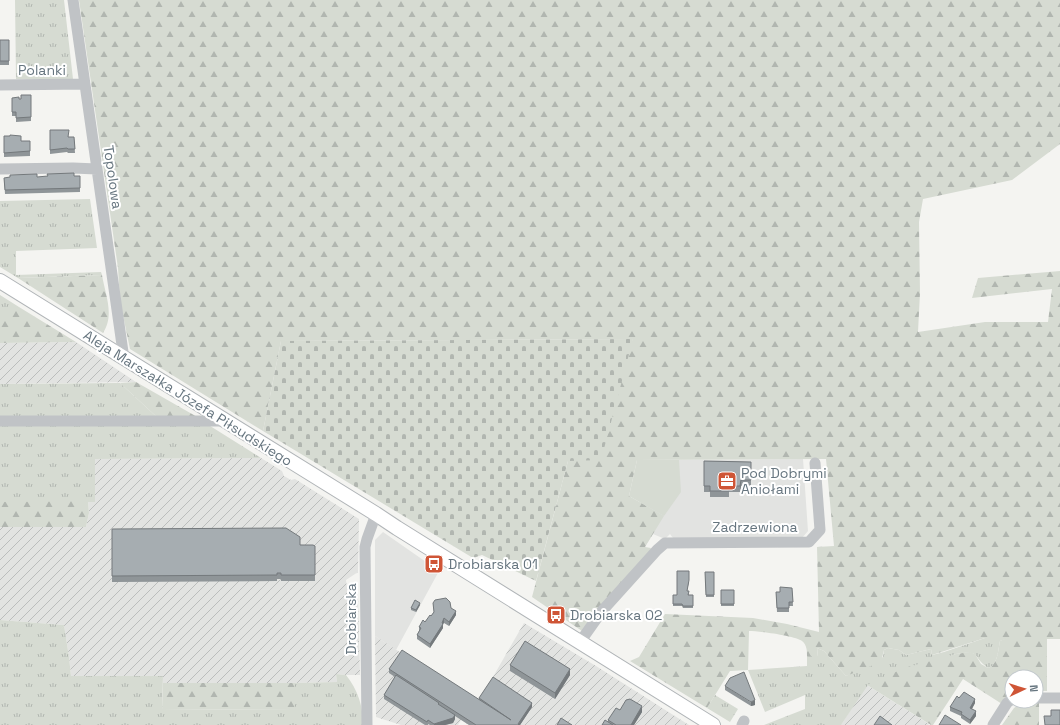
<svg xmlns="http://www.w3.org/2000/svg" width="1060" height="725" font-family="'Space Grotesk',sans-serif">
<defs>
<pattern id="industrial-furrows" width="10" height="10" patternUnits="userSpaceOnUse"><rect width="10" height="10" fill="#e2e3e1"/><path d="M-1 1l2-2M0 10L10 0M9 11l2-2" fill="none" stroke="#bbbdbc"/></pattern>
<pattern id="grass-tufts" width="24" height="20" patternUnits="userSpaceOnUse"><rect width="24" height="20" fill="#d6dbd2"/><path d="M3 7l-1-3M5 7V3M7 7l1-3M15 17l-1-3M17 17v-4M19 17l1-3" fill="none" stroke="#b1b6b0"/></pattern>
<pattern id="forest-firs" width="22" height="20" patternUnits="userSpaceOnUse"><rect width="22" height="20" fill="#d6dbd2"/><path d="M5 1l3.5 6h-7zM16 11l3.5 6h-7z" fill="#b1b6b0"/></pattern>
<pattern id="cemetery-stones" width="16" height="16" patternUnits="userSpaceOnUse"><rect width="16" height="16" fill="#d6dbd2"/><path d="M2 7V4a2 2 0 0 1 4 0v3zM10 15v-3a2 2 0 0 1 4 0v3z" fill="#b1b6b0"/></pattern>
</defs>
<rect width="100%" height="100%" fill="#f4f4f1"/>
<path fill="#e2e3e1" d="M803,459L808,531L802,538H673L670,534L665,539L653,534L644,548L637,460Z
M383,532L439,571L396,650L375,636V540Z"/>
<path fill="url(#industrial-furrows)" d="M76,342L136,382L0,384V343Z
M261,458L282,471L284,476L291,480L295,479L359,519L358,572L346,580L347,588L358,595L360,675H346L336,674L337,682L295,683H163V676H71L69,657L64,625L0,620V527H86L89,513L88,501H95L94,459Z
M524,623L596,666L689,725H469L461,720L458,725H401L376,717L375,636L478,703Z
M867,685L929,724L928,725H841Z"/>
<path fill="url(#grass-tufts)" d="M15,0H64L73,79H16Z
M90,199L97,248L16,251V275L101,272L102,275L18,278L0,267V201Z
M0,295L19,307H0Z
M120,383L159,419H0V384Z
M207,424L261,458L95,459V502H0V426Z
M0,620L64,625L69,657L71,676H163L162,710L295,709V683L337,682L336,674L346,675C358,690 363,706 363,725H0Z
M985,638H1009L1000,641C998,650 998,665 988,668C971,656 982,650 956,654L868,685L841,725H764L805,709V695L765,712L748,670L807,666V656H818L817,648L824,651L846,676L883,657L884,650L888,648L899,650L906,655L931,649L932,655L944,652Z
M715,695L738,709L730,722L707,708Z"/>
<path fill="url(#forest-firs)" d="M79,0H1060V144L1012,180L923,199L919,222L920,293L918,332L985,322H1048L1052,289L972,298L978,278L1060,271V639H1047V691H1036V677H1012V691H1009L1002,704L963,679L933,725H931L867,685L904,668L956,654L970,652L975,654L981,664L988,668C998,665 998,650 1000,641L1007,638H985L932,655L931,649L906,655L899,650L888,648L884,650L881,662L846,676L824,651L817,648L818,657L807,656C807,651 807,645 802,641C796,636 759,631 749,631L748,670L730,671L707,708L630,661L639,657L665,614L753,618L787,624L819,632L817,547L834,546L826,459L637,460L629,496L664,516L645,547L651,548L649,553L582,631L532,597L568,461L633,339L281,341L263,431L130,349L120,301L118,268Z
M102,275C105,294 115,315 103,333L18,278Z
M0,307H19L76,342L0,343Z
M136,382L199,418L159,419L120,383Z
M88,501L89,513L86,527H0V502Z
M163,683H295V709L162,710Z
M1021,703H1039V725H1002L1014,708Z"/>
<path fill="url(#cemetery-stones)" d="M633,339L601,460L568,461L536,581L482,555L473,558L263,431L281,341Z"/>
<path fill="#d6dbd2" d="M637,460H679L681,492L664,516L629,496Z"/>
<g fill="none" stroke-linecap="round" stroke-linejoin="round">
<defs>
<path id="major" d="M0,281L376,514L397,528L713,725"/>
</defs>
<use href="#major" stroke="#b1b5b8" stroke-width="16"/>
<path stroke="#c0c3c6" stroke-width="11" d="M73,0L124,359
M0,85L85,84
M0,169L73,168L97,169
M0,421H225
M580,642L602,611L657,550L665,543L809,542L820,530L815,463
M1036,698H1060
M367,725L365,547L367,539L376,514
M742,725L744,721
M993,725L1007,703L1012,699"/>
<use href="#major" stroke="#fff" stroke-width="14"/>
</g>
<path fill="#8f9598" d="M0,40H9V65H0Z
M31,95V121L16,122V116H12V98L21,99Z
M50,130L69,137H74L75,153H68L67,152L50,154Z
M4,136H10L21,141H30V156L4,157Z
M80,176V192L5,194L4,178Z
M704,461L751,462V486H741L740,492H729V497H710V492H704Z
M112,529L315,546V581H281V579H277V581L112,582Z
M705,572H714V597H706Z
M689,582L687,591L689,595H693V608H683L682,606H673V595H677Z
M792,588L793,606H789V612H777L776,592H780Z
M721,590H734V606H721Z
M433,603L451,608L456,615L449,626L444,623L443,624V628L430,648L417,639V635L419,631V627L425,622L431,616L434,612Z
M420,605L416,612L411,610V608Z
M510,665L570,675L555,699L510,671Z
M389,669L479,699V698L532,707L520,725H469L455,716V719L453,723L445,725H430L428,724V725H425L384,699V695L395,677L389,673Z
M725,686L755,705L751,706L725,690Z
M959,698L975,703L972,709L976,716L970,724L961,718V716L950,711V707Z
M620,710L642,712L634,725H602L608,722V720Z"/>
<path fill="#74797c" d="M741,480V486L740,492V486Z
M420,603V605L416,612V610Z
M456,611V615L449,626V622Z
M444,618V623L443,624V628L430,648V644Z
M570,669V675L555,699V693Z
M975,699V703L970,712V708Z
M755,700V705L751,706V702Z
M532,703V707L520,725H518Z
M642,706V712L634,725H631Z
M976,711V716L970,724V720Z
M455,715V719L453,723L445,725H434V724Z"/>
<path fill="#a6adb1" stroke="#74797c" d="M0,40H9V61H0Z
M21,95H31V117L16,118V112H12V98L19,97V99H21Z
M50,130H69L68,137H74L75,149H68L67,148L50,150Z
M10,135L21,136V141H30V151L4,153V136H10Z
M74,173V176H80V188L5,190L4,178L10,177V175L37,174V177L48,176L47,174Z
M704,461L751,462V480H741L740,486H729V491H710V486H704Z
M286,528L300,537V545H313L315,546V575H281V573H277V575L112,576V529Z
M677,571H689V580L687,591H689L688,595H693V606H683L682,604H673V595H677Z
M705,572H714V595H706Z
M780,587L792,588L793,602H789V608H777L776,592H780Z
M721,590H734V604H721Z
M446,598L450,602L451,608L456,611L449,622L444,618L442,623L443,624L430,644L417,635L421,628L419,627L423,620L425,622L430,615L431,616L434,612L433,603L435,600Z
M415,600L420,603L416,610L411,608Z
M525,641L570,669L555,693L510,665Z
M402,650L511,720L479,698L493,677L532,703L518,724L519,725H476L389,669Z
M744,672L755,700L751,702L725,686L730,678Z
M396,675L439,703L438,704L455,715L453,718L434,724L428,720L427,722L384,695Z
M964,692L975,699L970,708L976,711L970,720L961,714L962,712L950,707L957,696L959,698Z
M630,699L642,706L631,725H616L608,720L616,708L620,710L626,700Z
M1051,710H1060V725H1045L1044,716H1051Z
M945,715L961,725H939Z
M880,716L892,725H874Z
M561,718L572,725H557Z
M605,720L613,725H602Z"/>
<defs>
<symbol id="office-square" viewBox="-11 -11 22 22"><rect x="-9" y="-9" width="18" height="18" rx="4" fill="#cf5536" stroke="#fff"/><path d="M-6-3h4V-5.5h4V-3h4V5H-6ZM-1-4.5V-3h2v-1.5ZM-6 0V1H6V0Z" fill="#fff"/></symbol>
<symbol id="bus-square" viewBox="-11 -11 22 22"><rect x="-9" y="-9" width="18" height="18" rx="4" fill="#cf5536" stroke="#fff"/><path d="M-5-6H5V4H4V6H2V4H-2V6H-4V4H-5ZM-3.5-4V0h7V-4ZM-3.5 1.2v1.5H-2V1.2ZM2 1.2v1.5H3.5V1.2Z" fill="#fff"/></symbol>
</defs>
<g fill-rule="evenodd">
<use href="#office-square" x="716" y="470" width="22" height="22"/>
<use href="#bus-square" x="423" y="553" width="22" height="22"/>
<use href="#bus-square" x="545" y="604" width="22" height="22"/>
</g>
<g text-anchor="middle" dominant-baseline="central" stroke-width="4" stroke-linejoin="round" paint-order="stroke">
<g font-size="14" fill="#66757f" stroke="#fff">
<text x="42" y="70">Polanki</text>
<text transform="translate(113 177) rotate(82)">Topolowa</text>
<text transform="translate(188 398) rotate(32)">Aleja Marszałka Józefa Piłsudskiego</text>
<text x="755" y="527">Zadrzewiona</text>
<text transform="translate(351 619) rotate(-90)">Drobiarska</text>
</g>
<g font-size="14" fill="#66757f" stroke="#fff" text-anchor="start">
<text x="741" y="473">Pod Dobrymi<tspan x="741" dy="16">Aniołami</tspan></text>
<text x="448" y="564">Drobiarska 01</text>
<text x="570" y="615">Drobiarska 02</text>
</g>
</g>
<g transform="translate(1024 689) rotate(86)"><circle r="19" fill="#ffffff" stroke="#c2c8cc"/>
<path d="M0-3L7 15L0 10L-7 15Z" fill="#cf5536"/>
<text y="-6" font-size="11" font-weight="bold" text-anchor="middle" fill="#66757f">N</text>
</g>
</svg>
